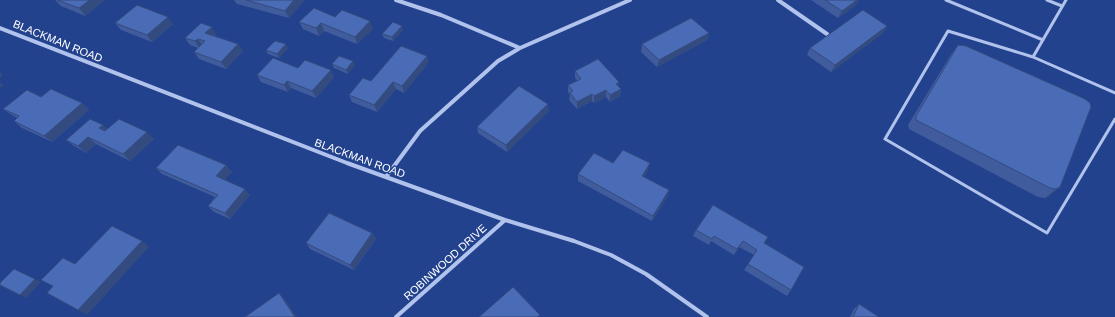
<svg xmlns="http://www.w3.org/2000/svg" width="1115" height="317" font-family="Helvetica,sans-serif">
<rect width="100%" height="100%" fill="#22428e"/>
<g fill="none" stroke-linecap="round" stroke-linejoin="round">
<path stroke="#b1c3ec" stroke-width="3" d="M946,0L1043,40
M1047,0L1062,6
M1033,57L1066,0
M1115,93L1033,57L948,31L885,139L1047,233L1115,119"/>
<path stroke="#b1c3ec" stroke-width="4" d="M396,0L441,15L520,48
M778,0L827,34
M0,28L347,163L505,220L574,241L611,255L646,274L707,317
M386,177L420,131L498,61L520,48L630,0
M396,317L505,220"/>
</g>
<path fill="#405c9c" d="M55,0H105L85,16L61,6Z
M234,0H303L304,1L289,18L237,4Z
M811,0H859L855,6L838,18Z
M335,17L373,29L357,44L324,31L319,36L303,29L299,22Z
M115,23L173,24L152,42L121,30Z
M887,26L883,33L831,72L807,55L810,48Z
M403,30L393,41L384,38L382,34Z
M709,33L707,40L657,67L641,52L642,44Z
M216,34L215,36L238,44L243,51L226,69L199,59L194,52L198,48L190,45L185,38Z
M958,45L1060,187L1049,196L1045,198L1038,197L909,129L908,125L950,56Z
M288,48L279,58L268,54L266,50Z
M427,56L428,63L404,93L396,89L377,112L352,102L349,95L371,81Z
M332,64L355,65L348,74L334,68Z
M298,68L334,77L316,98L291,88L288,92L261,82L257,75Z
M575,71L619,87L621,89L620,96L610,102L606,97L594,103L592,101L577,109L569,100L570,95L568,92V85L577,81L575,78Z
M41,97L82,103L89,110L52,142L22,128L14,121L17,118L12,115L3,109Z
M549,111L507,152L478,133L477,127Z
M103,125L107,129L154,139L130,161L96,144L86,153L74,146L66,140Z
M613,163H650L648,170L644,177L669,190L667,197L652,221L578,181V174Z
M226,165L232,172L224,180L250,195L230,219L214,212L208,206L215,197L162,174L156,168Z
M696,230L764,243L791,290L787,296L744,270L754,255L739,247L734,255L711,241L709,245L693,236Z
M372,233L376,239L354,270L310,249L306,243Z
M859,304L879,317H850L854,309Z"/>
<path fill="#344b7f" d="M90,0H105L85,16L79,8Z
M294,0H303L304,1L289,18L285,11Z
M857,0H859L855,6L838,18L842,11Z
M168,17L173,24L152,42L147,35Z
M370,21L373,29L357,44L355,37Z
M321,23L324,31L319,36L316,28Z
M402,26L403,30L393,41L392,37Z
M887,26L883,33L831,72L835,65Z
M212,27L216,34L210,40L205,33Z
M709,33L707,40L657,67L659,60Z
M198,39L203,46L200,49L195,41Z
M238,44L243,51L226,69L221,62Z
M286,44L288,48L279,58L277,54Z
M427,56L428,63L404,93L402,86Z
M353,61L355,65L348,74L346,70Z
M331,70L334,77L316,98L312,91Z
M0,72L3,75L0,78Z
M287,81L291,88L288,92L284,85Z
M0,82L4,86L0,88Z
M393,82L396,89L377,112L374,105Z
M619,82V89L616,84Z
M621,89L620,96L610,102V95Z
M606,90V97L594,103V96Z
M592,94V101L577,109V102Z
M82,103L89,110L52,142L44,136Z
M548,104L549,111L507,152L506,145Z
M103,125L110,131L106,135L99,128Z
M147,132L154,139L130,161L123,154Z
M88,137L96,144L86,153L78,146Z
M650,163L648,170L640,182L642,176Z
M226,165L232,172L222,183L216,176Z
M1060,187L1049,196L1045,198L1056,189Z
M245,189L250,195L230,219L225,213Z
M669,190L667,197L652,221L653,216Z
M372,233L376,239L354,270L350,265Z
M142,241L149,247L87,315L78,310Z
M35,279L41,282L26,298L20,295Z
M279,293L284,298L297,317H295Z"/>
<path fill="#4a6bb5" stroke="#344b7f" d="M57,0H90L79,8Z
M246,0H294L285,11Z
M825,0H857L842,11Z
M137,5L168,17L147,35L115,23Z
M314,8L335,17L342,10L370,21L355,37L321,23L316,28L299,22Z
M863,10L887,26L835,65L810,48Z
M691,18L709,33L659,60L642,44Z
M393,22L402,26L392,37L382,34Z
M201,23L212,27L205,33L238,44L221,62L194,52L205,41L198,39L195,41L185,38Z
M275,41L286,44L277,54L266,50Z
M958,45L966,46L1085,99L1090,103L1091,107L1060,187L1056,189L1050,188L916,120V116Z
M401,46L427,56L402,86L393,82L374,105L349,95L363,78L371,81Z
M339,56L353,61L346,70L332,64Z
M273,58L298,68L305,60L331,70L312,91L287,81L284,85L257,75Z
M598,59L619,82L616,84L621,89L610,95L606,90L594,96L592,94L577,102L570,93L573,91L568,85L581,79L575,71Z
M519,86L548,104L506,145L477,127Z
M51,89L82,103L44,136L14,121L19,116L3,109L27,90L41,97Z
M90,119L103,125L99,128L105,131L119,119L147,132L123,154L88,137L78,146L66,140Z
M178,145L226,165L216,176L245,189L225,213L208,206L218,195L156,168Z
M623,150L650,163L642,176L669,190L653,216L578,174L594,153L613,163Z
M713,205L768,237L764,243L804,267L791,290L748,264L757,250L743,241L737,249L714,236L712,239L696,230Z
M329,213L372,233L350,265L306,243Z
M112,226L142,241L78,310L47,293L53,286L41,280L63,258L75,264Z
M14,269L35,279L20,295L0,285V283Z
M513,287L540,315L537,317H479Z
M279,293L295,317H245Z
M859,304L879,317H853Z"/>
<g text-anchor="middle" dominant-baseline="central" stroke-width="3" stroke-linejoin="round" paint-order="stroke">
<g font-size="11" fill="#fff" stroke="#22428e">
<text transform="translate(58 41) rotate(22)">BLACKMAN ROAD</text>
<text transform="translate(360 158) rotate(20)">BLACKMAN ROAD</text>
<text transform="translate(445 262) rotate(-42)">ROBINWOOD DRIVE</text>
</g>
</g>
</svg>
